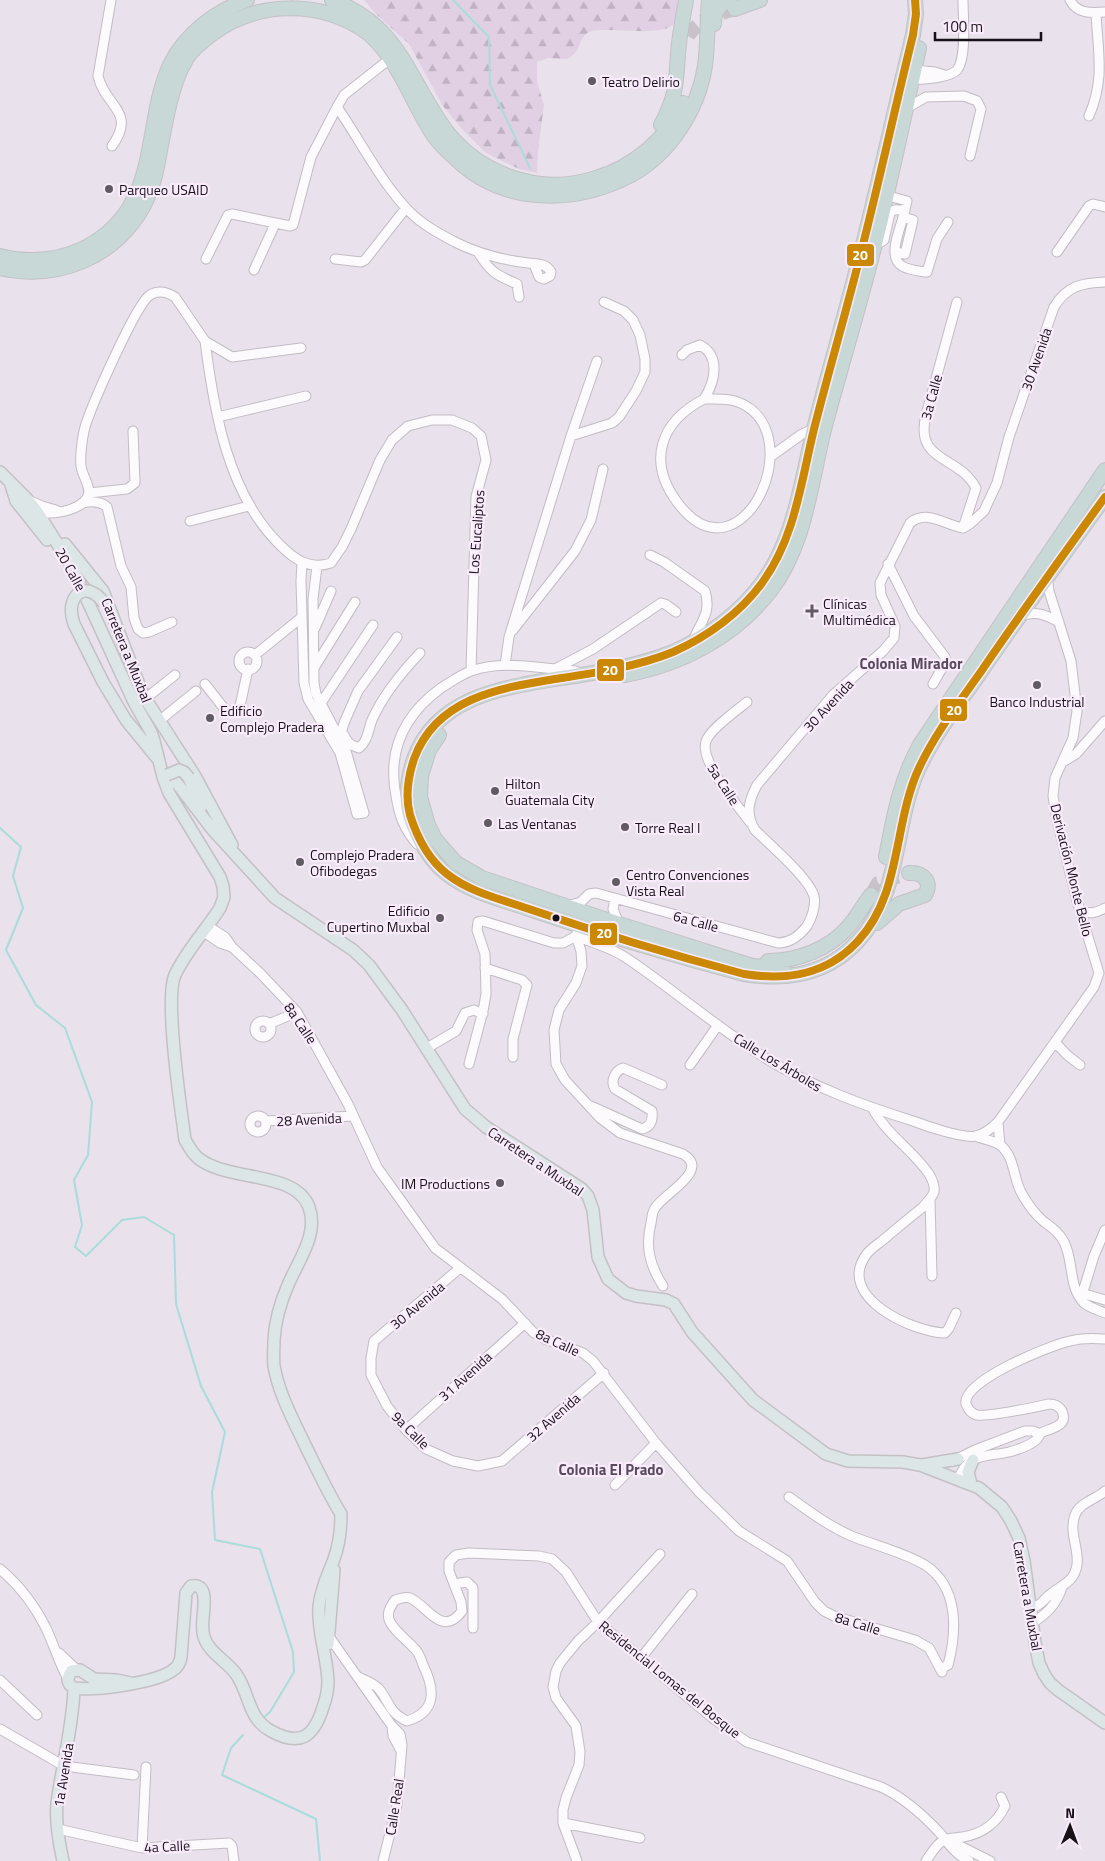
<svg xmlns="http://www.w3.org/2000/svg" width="1105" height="1861" font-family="'Titillium Web',sans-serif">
<defs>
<pattern id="forest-firs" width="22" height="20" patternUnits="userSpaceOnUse" patternTransform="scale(1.25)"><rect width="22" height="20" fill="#e1d0e4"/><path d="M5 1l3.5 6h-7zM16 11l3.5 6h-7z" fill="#c0b2c3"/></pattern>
</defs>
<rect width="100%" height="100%" fill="#e9e1eb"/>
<path fill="url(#forest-firs)" d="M364,0H678C677,7 677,17 674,23C666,38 609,27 592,31C581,34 581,44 576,52C574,55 570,57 567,59L548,58L537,62V81L544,105L538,151L537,173L519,169L486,153L462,129L443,106L409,44L378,16Z"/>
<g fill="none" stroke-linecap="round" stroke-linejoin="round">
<path stroke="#a9dcda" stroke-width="2" d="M453,0L489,37L490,85L530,168
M0,828L21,847L13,876L23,908L6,950L36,1005L65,1028L92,1102L88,1155L74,1180L82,1225L75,1247L86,1256L122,1220L144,1217L174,1235L176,1304L201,1386L225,1432L212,1492L215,1540L260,1549L293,1652L294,1672L270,1712L262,1719
M243,1735L231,1748L222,1775L316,1819L320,1861"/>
<path stroke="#cac2cb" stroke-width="14" stroke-dasharray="14 7" stroke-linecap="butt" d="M688,36C698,20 717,14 735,9
M871,895L878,883L909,873"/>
<defs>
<path id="minor" d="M111,0L98,76C105,107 137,111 112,146
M1070,0C1077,14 1091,13 1105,12
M914,70L935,72L944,75
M912,80C923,79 950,78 957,70C967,58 963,16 963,0
M337,107C360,140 383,186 411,213C423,225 440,234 455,242C479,254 502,260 528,263C537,264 546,263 551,272L550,276L544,279L539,277L534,264
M905,109L926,97L964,96L977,101L981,109L970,156
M1089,116C1105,79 1098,53 1096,13
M886,193L892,197L907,201L903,217L913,220L905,254L895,252
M903,217C900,230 887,257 902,266C908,270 919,271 925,272H927L937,239L948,222
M876,241L881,242L884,240L890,213C895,208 899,210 905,211
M478,252C490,272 496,275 517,284L519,297
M1057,252L1089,206L1093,204L1105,207
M206,259L228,215L232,214L290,226L293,225L311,157L337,107L344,95L391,58
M335,259L361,262L365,260L406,208
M254,270L275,224
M957,302L926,415C914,463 959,455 976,488L963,528
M205,341C214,412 228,494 280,545C295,560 310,570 331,563L342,547L351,529L380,460L392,440L408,426L432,420H452L472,428L481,436L486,460L476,497L471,671
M682,355L687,350L700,345C721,356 715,382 704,399
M704,399C715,399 725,398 735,401C815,427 742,590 677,502C647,461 660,422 704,399Z
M218,417L306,396
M571,436L612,423L619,417L636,391L645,372V359L640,335L633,320L624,311L604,302
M770,457L802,434L814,429
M89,493L127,489L135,483L133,431
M28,500L42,506L56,510
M83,503C91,501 100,501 107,507L121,566L131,587L134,618L138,629L143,633L149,632L172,622
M38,513C52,514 78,512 87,498C93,489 82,476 81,466C80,458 81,451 82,443C83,436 84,428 87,421C94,401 136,304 150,295C158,290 167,292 175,297L205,341L232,357L301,348
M190,521L249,506
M650,555L664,562L705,591C712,614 700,622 693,641
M302,563L301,581L304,683L308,699L340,753L357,814L364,813L346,751L316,694L314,683L313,599L317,566
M888,564L914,616L945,657V663L933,684
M1019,617C1034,610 1044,614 1059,622
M315,628L331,591
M513,630L575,551L591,520L603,469
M239 661a9 9 0 1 1 18 0a9 9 0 1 1-18 0Z
M255,655L302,617
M505,665L509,637L571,436L597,361
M314,668L355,602
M555,669L593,649L661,603L665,604L676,612
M205,684L223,707L228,711L237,710L240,706L248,669
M145,699L175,675
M747,702C737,710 712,728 707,739C696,758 738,806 750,822
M321,703L373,625
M159,721L196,691
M344,735C348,743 350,745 359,748C368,741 368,730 372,720C383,695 401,673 420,653
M340,737L344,723L358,691L397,637
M1063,762L1076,754L1105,721
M417,844C404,829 399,815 396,796C387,750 404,715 441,688C451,682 460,675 471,671C505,659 541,669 576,671
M615,899L613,909L619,924
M567,906L581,902L589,894L596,893L778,943C790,943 800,935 807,926C812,918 816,905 814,896C808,877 770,845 755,830C745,814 749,800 757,785L833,695L883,651L894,638L895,626L881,595L880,583L910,523C927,509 945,525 963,528L970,524L984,511L997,483L1009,437L1054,307C1067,286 1081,283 1105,282
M1081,911C1091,914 1096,913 1105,908
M208,926L225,937L232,947L260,973L297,1012L348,1104L377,1167L435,1248L502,1299L533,1332L545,1339L583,1353L593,1361L656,1443L699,1492L739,1531L787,1561L815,1602L824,1611L834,1616L915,1640L929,1648L942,1672
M204,932L220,943L232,947
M577,933L576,936L581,951L582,966L576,983L559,1010L554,1030L556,1064L565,1080L600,1118L620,1133L683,1154C711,1171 664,1193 655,1208C652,1212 652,1218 651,1223C645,1247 650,1266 663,1286
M576,936C593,943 613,948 628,959C675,991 719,1029 767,1059C813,1087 862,1105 913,1121C926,1126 964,1139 976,1136C985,1134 992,1128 998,1122L1094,987L1099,973L1077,901L1057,820L1053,796L1055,778L1073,738L1077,711L1071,661L1049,591L1047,577
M485,968L522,980L527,985L513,1039V1057
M255 1029a8 8 0 1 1 16 0a8 8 0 1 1-16 0Z
M269,1024L297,1012
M1055,1042L1067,1055L1080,1065
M427,1048L456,1031L465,1013L474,1010L483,1014
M469,1064L483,1011L486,994L485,954L477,930L478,922L483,921L554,943H563L576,936
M690,1065L718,1025
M591,1106L642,1129C651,1127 653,1120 652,1111L615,1089C610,1081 615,1071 623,1068L662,1085
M873,1109C887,1135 913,1150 929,1174C932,1179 935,1186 934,1192C932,1198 926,1203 922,1208C909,1218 896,1229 883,1240C878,1244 870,1249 866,1255C836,1297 912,1332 945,1333L949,1328L956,1313
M250 1124a8 8 0 1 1 16 0a8 8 0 1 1-16 0Z
M266,1121L353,1116
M998,1122L1000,1145
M975,1136C983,1139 994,1141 1000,1145C1015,1156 1013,1179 1022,1194C1027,1203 1034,1213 1043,1221C1051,1227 1059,1232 1064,1242C1074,1261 1068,1287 1084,1303C1090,1308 1098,1310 1105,1313
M930,1199L932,1276
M460,1268L374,1341L371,1358V1375L387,1406L406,1430L426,1449L453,1461L478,1466L502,1461L604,1373
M1079,1294L1088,1295L1105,1300
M1081,1298L1094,1256L1105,1230
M406,1430L525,1323
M953,1461L975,1450L1025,1431H1033L1040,1434
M958,1479C962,1471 966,1463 975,1459C986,1454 997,1455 1009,1452C1016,1450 1032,1445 1037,1439C1039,1437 1039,1435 1041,1433C1050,1428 1069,1427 1062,1411C1059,1406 1055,1404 1049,1404C1035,1407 989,1417 977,1415C972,1414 968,1409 966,1404C961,1381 1051,1345 1070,1341C1081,1338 1094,1338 1105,1339
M615,1485L656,1443
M789,1497C810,1512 830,1527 854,1537C877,1546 903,1552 925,1565C959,1587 957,1631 948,1665L940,1669
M0,1569C19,1585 35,1606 46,1628C54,1645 59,1663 68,1679
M454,1584L467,1582L473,1588V1628
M1031,1608C1044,1604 1042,1600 1052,1593C1059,1587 1068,1584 1073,1576C1085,1557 1067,1535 1075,1515C1079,1503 1096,1499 1105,1491
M1032,1623C1047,1614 1057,1604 1062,1587
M328,1635L392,1726L400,1734L402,1745L397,1805L383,1861
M59,1653L76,1669
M641,1658L692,1594
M358,1677C365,1680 374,1683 379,1689C390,1702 388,1712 407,1721C437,1712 435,1689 423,1665C421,1659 419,1652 414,1648C406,1639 396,1633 390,1622C386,1614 390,1607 395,1600C399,1599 405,1596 410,1598C426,1604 442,1639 462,1611L461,1602L449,1571V1562L456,1555L469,1553L539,1556L552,1559L566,1572L598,1622L715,1720L747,1742L881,1787C903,1797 922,1814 939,1832C950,1845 954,1853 969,1861
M0,1680L37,1715
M392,1726L393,1736L401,1751
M0,1729L64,1766L134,1775
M563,1823L640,1838
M58,1829L142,1848L229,1843L232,1846L234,1861
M947,1841L956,1844L990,1861
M142,1848L146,1767
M577,1861L563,1823V1810L566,1798L579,1765L580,1752L576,1726L556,1698L553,1687L556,1671L560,1663L578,1641L598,1622L660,1554
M926,1861C931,1854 936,1844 944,1840C949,1838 957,1838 963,1837C982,1834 997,1823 1005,1806L1001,1797"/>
<path id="major" d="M0,472L27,499L38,513L72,567L134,702L151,732L154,741L163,777L169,793L220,877L223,886L224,897L220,908C206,930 186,951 175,975C164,999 181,1109 185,1140C189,1146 192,1153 198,1158C227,1182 295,1170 309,1207C319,1234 298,1261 288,1285C281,1301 275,1322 274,1340C274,1348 273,1358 274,1366C279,1395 294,1421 306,1447C317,1469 328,1493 341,1514C341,1529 339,1545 334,1559C328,1575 321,1588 319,1606C317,1631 327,1655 328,1681C328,1689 326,1699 323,1707C314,1737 300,1747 271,1731C247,1718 250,1693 236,1674C227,1661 209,1653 204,1637C200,1625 205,1612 204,1599C204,1591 201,1584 191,1586L186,1593L181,1657C180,1663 178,1667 173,1670C157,1683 94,1691 74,1688C67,1684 66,1678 72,1671L80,1670L94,1679L116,1680L131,1683
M11,485L16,501L47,540
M65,544L103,591L143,695L195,776L232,845
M103,682L126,720L157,758
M189,778L201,807
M176,782L212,829L275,898L353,950L369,965L402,1010L465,1109L486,1127L582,1189L588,1196L593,1210L598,1257L608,1279L626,1293L636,1296L666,1300L674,1304L692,1332L753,1400L826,1454L848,1461L903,1462L920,1465L979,1488L1002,1507L1011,1521L1019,1538L1024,1561L1035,1642L1039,1663L1044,1674L1050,1683L1058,1690L1105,1723
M922,1465L958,1459
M971,1484L968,1472L973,1460
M328,1644L334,1570
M63,1861C59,1843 55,1822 57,1803C62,1765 73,1727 74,1688"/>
<path id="highway" d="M332,0C397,25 405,70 440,122C473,173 538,197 596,178C633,167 667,139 683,103
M915,0L916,14L913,35C894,111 878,188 858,264C844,319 828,374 814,429C801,482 795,538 762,583C740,613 707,637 673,652C636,667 594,673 555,679C500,688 436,698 414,759C408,777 405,796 410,815C417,837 429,860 447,874C471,893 504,900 532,910C602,934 672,955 744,974C787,981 827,975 858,941C902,894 893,824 919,768C935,734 958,704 980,673C1021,613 1063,555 1105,497
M735,9L760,0
M714,24C714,12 718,5 730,0
M661,125C676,97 676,85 678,54C679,36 683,18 686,0
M0,256C63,272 125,240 143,176C154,139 154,100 170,65C185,34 216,11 247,0
M0,268C58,281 115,258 144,205C149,196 152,186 155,176C163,141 168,88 187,58C193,48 203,41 212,34C258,0 322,0 368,33C400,61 411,102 434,136C440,144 448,152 455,158C503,205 574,205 631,175C670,154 698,110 705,66C708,44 707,22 709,0
M624,675C681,665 735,637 771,590C807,543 811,478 826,422C842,363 860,304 875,244C891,179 905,113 919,48
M439,735L429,750L421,776L420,797L428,825L435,839L456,863L482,878L619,924L752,966L783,968
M886,857C894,815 900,780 921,743L1105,470
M877,923L899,904L925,895C933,882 923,872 909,873
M768,961C798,961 829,949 848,927C857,917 863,905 871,895"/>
</defs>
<use href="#minor" stroke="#c2bcc4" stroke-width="11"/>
<use href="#major" stroke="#c4c1c5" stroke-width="14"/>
<use href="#highway" stroke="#c4c1c5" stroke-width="16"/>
<use href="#minor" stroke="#fcfafc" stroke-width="9"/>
<use href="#major" stroke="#dce6e7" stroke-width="11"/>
<use href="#highway" stroke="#c7d8d7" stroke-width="14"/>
<defs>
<path id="major-bridge" d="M103,682L74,624C64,597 85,577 104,603
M167,775L179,770L184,772L189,778"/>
</defs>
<use href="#major-bridge" stroke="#c4c1c5" stroke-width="14" stroke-linecap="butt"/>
<use href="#major-bridge" stroke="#dce6e7" stroke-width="11"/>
<defs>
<path id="bus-1" d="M915,0L916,14L913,35C894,111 878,188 858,264C844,319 828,374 814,429C801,482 795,538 762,583C740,613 707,637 673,652C636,667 594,673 555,679C500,688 436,698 414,759C408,777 405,796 410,815C417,837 429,860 447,874C471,893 504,900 532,910C602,934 672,955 744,974C787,981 827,975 858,941C902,894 893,824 919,768C935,734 958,704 980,673C1021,613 1063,555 1105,497"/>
</defs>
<use href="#bus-1" stroke="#f9ebfc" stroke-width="11"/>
<use href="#bus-1" stroke="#ca8805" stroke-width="8"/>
</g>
<g fill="#605a62" stroke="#f9ebfc" stroke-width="2">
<circle cx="592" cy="81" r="5"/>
<circle cx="109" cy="189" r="5"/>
<path d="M809.5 603.5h5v5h5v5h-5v5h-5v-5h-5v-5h5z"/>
<circle cx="1037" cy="685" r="5"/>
<circle cx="210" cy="718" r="5"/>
<circle cx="495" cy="791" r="5"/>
<circle cx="488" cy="823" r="5"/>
<circle cx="625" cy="827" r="5"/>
<circle cx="300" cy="862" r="5"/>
<circle cx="616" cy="882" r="5"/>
<circle cx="440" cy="918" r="5"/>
<circle cx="500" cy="1183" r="5"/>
</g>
<circle fill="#171218" stroke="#f9ebfc" stroke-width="2" cx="556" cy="918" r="4.5"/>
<g text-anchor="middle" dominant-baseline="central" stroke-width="4.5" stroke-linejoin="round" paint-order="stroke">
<g font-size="14" fill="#171218" stroke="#f9ebfc" text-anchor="start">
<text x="602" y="81">Teatro Delirio</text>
<text x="119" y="189">Parqueo USAID</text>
<text x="823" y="603">Clínicas<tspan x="823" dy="16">Multimédica</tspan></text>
<text x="1037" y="701" text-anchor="middle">Banco Industrial</text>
<text x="220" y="710">Edificio<tspan x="220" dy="16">Complejo Pradera</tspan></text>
<text x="505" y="783">Hilton<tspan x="505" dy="16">Guatemala City</tspan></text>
<text x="498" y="823">Las Ventanas</text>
<text x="635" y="827">Torre Real I</text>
<text x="310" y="854">Complejo Pradera<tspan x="310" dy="16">Ofibodegas</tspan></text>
<text x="626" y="874">Centro Convenciones<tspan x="626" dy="16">Vista Real</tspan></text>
<text x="430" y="910" text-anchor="end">Edificio<tspan x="430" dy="16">Cupertino Muxbal</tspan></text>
<text x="490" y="1183" text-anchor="end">IM Productions</text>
</g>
<g font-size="14" fill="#171218" stroke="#f9ebfc">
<text transform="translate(1036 359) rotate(-71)">30 Avenida</text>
<text transform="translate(931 397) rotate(-75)">3a Calle</text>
<text transform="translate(476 532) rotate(-86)">Los Eucaliptos</text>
<text transform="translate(71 569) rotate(61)">20 Calle</text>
<text transform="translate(127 650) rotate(68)">Carretera a Muxbal</text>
<text transform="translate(828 705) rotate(-47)">30 Avenida</text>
<text transform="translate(724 784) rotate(57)">5a Calle</text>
<text transform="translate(1072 870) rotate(76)">Derivación Monte Bello</text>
<text transform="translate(696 921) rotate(15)">6a Calle</text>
<text transform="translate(301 1023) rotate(56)">8a Calle</text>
<text transform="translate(778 1062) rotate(31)">Calle Los Árboles</text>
<text transform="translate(309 1119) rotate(-3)">28 Avenida</text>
<text transform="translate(536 1161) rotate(34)">Carretera a Muxbal</text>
<text transform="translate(417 1305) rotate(-40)">30 Avenida</text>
<text transform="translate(558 1342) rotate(25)">8a Calle</text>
<text transform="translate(465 1376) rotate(-42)">31 Avenida</text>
<text transform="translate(553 1417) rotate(-41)">32 Avenida</text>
<text transform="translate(411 1430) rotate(45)">9a Calle</text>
<text transform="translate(1028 1596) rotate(80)">Carretera a Muxbal</text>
<text transform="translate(858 1623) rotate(17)">8a Calle</text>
<text transform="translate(670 1679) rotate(39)">Residencial Lomas del Bosque</text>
<text transform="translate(63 1775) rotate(-81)">1a Avenida</text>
<text transform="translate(394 1807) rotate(-81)">Calle Real</text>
<text transform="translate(167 1846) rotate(-3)">4a Calle</text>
</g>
<g font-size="15" font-weight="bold" fill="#574b5a" stroke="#f9ebfc">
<text x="911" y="663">Colonia Mirador</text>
<text x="611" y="1469">Colonia El Prado</text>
</g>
</g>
<g stroke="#f9ebfc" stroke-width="2">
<rect x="846" y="243" width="29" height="24" rx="5" fill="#ca8805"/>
<rect x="596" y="658" width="29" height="24" rx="5" fill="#ca8805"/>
<rect x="939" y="698" width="29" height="24" rx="5" fill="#ca8805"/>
<rect x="589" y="922" width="29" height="24" rx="5" fill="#ca8805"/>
</g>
<g font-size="14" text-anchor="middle" font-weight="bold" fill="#fff">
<text x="860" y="260">20</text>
<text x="610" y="675">20</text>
<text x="954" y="715">20</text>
<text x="604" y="938">20</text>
</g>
<g transform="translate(1070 1826) rotate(1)" stroke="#f9ebfc" stroke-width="4" paint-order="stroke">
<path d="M0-4L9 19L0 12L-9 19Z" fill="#171218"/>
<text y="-8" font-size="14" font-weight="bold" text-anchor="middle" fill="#171218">N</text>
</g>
<path d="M935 32v8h106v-8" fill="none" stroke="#171218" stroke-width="2.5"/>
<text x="942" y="32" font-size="15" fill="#171218" stroke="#f9ebfc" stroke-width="4" paint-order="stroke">100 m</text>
</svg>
